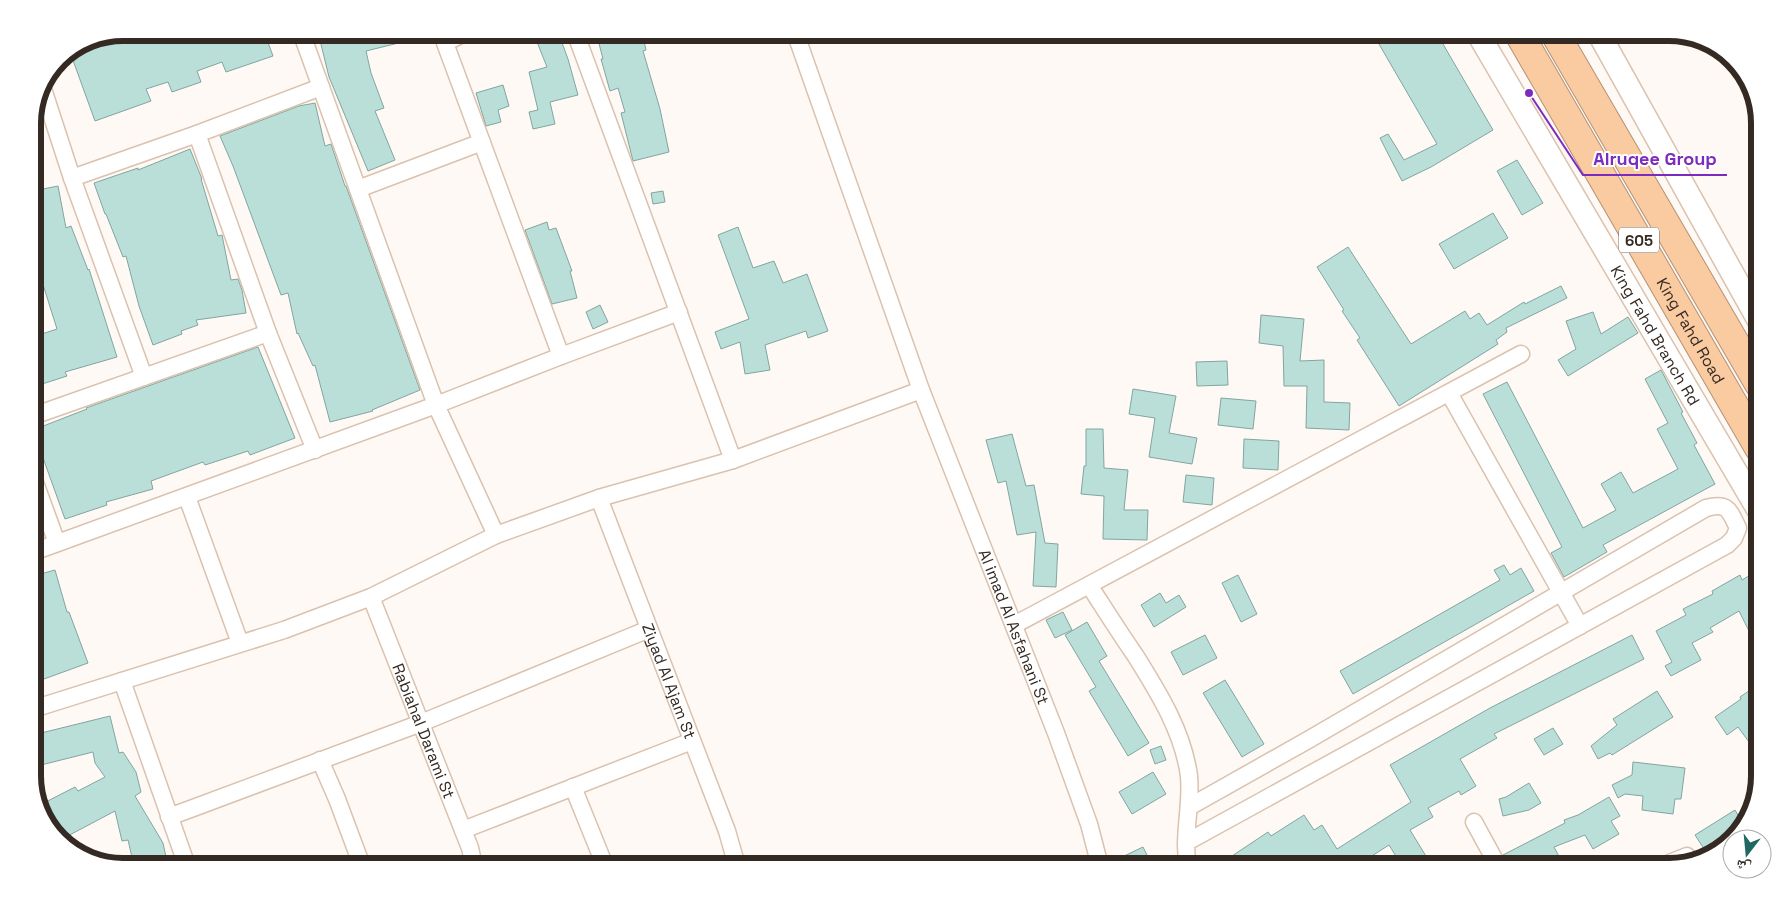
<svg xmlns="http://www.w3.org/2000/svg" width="1792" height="899" font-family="'Space Grotesk','Noto Naskh Arabic',sans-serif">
<rect width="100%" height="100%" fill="#fef9f5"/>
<path fill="#baded8" stroke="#82a5a0" d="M123,32H264L273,56L226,72L222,62L197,71L201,82L172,92L168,82L146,89L151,101L95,121L70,52L89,39Z
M318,32H422L423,37L366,51L371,73L384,108L375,111L395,160L368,171L329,77Z
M533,32H558L568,59L578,95L550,102L555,124L533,129L529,112L538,110L529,72L547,67Z
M596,32H642L646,50L643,51L660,109L669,152L633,161L621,113L625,112L618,88L610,91L601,59H603Z
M1372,32H1436L1493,130L1431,167L1402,181L1380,138L1388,134L1404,160L1437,144Z
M503,85L509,106L498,110L501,122L486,126L476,93Z
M315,103L325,146L331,144L345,186H346L420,390L372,410L373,411L330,422L315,365L313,366L298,333L297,334L288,293L281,295L233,166L220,136L299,106Z
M190,149L202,179H201L218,236L222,235L231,280L238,279L242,290L246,313L196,320L198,325L181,331L182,334L153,345L139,306L126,256L123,257L106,214H105L94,183L138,168V170Z
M1517,160L1543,203L1522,215L1497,171Z
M58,186L66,228L71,226L88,270L89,269L117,357L65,372L67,376L33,387V337L57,329L40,275H39L33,258V191Z
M663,191L665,202L653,204L651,193Z
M1493,213L1508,238L1454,269L1439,244Z
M547,222L549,230L556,228L572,271H570L577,298L552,304L525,230Z
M738,227L753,268L774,261L783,283L807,274L828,331L808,338L806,331L765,345L770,370L745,374L740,342L721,349L715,332L749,319L718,235Z
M1348,247L1411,344L1465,311L1470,319L1479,313L1487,325L1524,302L1525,304L1561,286L1567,298L1506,328L1507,332L1496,340L1498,344L1399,406L1357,340L1360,338L1342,311L1344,310L1317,267Z
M600,305L608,322L593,329L586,312Z
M1593,312L1601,334L1628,317L1638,333L1568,376L1558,360L1576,349L1566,321Z
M1261,315L1304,319L1300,361L1324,360V402L1350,403L1349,430L1306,428L1307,386H1284L1283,346L1259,343Z
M258,347L295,438L250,455L248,451L205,465L203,462L151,481L153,489L106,502L107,505L65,519L33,430L87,409L86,408Z
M1227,361L1228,385L1197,386L1196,362Z
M1661,370L1683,412L1681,413L1697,443L1694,445L1715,484L1603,545L1607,552L1564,577L1551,553L1562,547L1483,394L1507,382L1583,528L1616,510L1601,484L1621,472L1633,493L1678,469L1657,429L1668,423L1645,379Z
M1133,389L1176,396L1169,433L1197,438L1192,464L1149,457L1155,418L1129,414Z
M1221,398L1256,401L1253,429L1218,425Z
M1086,429H1103L1104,468L1128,470L1124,510H1148L1147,540L1103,539L1104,496L1081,494L1084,466H1086Z
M1012,434L1026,486L1034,485L1045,543L1058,544L1056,587L1033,586L1036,532L1017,535L1006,481L998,483L986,440Z
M1244,439L1279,441L1278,470L1243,468Z
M1186,475L1214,478L1212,505L1183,502Z
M1504,565L1510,575L1521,568L1534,591L1353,694L1340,671L1500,580L1494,570Z
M55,570L67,612H69L88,663L33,683V636L38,634L33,615V576Z
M1759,570V651L1739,611L1710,628L1713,632L1692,643L1701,660L1671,676L1665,666L1672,662L1656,631L1686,615L1683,609L1713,594L1712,591L1740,575L1742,580Z
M1238,575L1257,614L1241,622L1222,583Z
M1160,593L1166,603L1179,595L1186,607L1154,627L1141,605Z
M1063,612L1072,630L1055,638L1046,620Z
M1087,622L1107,656L1099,661L1149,743L1128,756L1089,691L1096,687L1065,635Z
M1205,635L1217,658L1183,675L1171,652Z
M1632,635L1644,659L1494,734L1497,738L1460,759L1476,786L1461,795L1459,791L1428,808L1433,817L1410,830L1432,866H1402L1389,845L1356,866H1217L1268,832L1271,836L1304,815L1314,830L1322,825L1337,849L1411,802L1390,765L1490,708Z
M1225,680L1264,744L1242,757L1203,693Z
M1759,684V740L1752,746L1738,727L1727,735L1715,717L1741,699L1740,697Z
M1657,691L1673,717L1612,755L1610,753L1598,759L1591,746L1617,725L1613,719Z
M110,716L119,753L123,752L136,772L141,792L135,796L163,843L168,866H134L128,840L122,841L115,811L62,839L48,827L40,805L75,787L78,791L105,777L95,763L93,752L33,767V735Z
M1553,728L1563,744L1544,755L1534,739Z
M1161,746L1166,760L1155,764L1150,750Z
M1633,762L1685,768L1681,799H1675L1673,814L1642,810L1643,796L1625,794L1618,798L1612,785L1632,775Z
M1153,772L1166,794L1132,814L1119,792Z
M1529,783L1541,803L1529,810L1503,816L1499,799L1506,797Z
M1609,797L1620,816L1611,821L1619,834L1593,849L1585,835L1554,847L1564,866H1509L1503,855L1565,823L1564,820L1578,815Z
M1735,810L1741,820L1733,825L1737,831L1719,851L1708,855L1695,835Z
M1143,847L1150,861L1139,866H1127L1122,857Z"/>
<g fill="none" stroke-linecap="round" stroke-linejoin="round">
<defs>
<g id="minor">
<path d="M301,32L436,405L496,535"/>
<path d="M466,32L445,43L561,356"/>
<path d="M575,32L733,460"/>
<path id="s1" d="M795,32L921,390L1056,733L1089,824L1100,866"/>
<path d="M44,92L72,178L144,377"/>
<path d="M72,178L197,134"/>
<path d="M358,189L482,142"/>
<path d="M1449,393L1580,626"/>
<path d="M33,416L268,333"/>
<path d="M315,450L268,333L197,134L321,87"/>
<path d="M33,477L57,543"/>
<path d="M187,497L240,643"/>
<path id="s2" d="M599,498L727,831L737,866"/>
<path d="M33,552L436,405L561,356L679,312"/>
<path d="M1089,585C1104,608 1119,632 1135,655C1158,692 1183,731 1189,776C1192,806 1182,837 1188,866"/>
<path id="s3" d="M371,597L470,848L474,866"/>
<path d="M1014,625L1521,354"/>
<path d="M122,681L187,866"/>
<path d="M33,709L284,630L371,597L496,535L599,498L733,460L921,390"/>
<path d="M320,760L337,799L362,866"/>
<path d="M573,787L605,866"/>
<path d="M169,817L421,723L649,629"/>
<path d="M1474,822L1498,866"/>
<path d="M463,830L692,741"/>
<path d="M1187,842L1727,545L1734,538L1738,528C1729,510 1728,502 1706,508L1308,740L1189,807"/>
<path d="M1662,866L1687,856"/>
</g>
<g id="secondary">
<path id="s4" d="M1477,32L1759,511"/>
<path d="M1598,32L1759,321"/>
</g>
<g id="motorway">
<path id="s5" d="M1518,32L1759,448"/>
<path d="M1554,32L1759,384"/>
</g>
</defs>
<use href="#minor" stroke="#dac2ae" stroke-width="19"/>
<use href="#secondary" stroke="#dac2ae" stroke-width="25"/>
<use href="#motorway" stroke="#b59275" stroke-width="30"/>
<use href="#minor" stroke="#fff" stroke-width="16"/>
<use href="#secondary" stroke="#fff" stroke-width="22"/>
<use href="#motorway" stroke="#facaa1" stroke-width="28"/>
</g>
<g text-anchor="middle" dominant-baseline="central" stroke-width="4" stroke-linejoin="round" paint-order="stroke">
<rect fill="#fff" stroke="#716a65" stroke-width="1" x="1619" y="227.5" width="40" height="25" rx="4"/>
<g font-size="15" font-weight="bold" fill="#342a23">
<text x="1639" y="240">605</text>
</g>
<g font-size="16" fill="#342a23" stroke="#fff">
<text stroke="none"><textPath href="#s5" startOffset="345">King Fahd Road</textPath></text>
<text stroke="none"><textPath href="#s4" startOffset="352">King Fahd Branch Rd</textPath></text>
<text stroke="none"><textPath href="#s1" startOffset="634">Al imad Al Asfahani St</textPath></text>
<text stroke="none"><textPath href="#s2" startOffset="196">Ziyad Al Ajam St</textPath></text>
<text stroke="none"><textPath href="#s3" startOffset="144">Rabiahal Darami St</textPath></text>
</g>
</g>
<path d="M0 0H1792V899H0ZM123 41H1669A82 82 0 0 1 1751 123V776A82 82 0 0 1 1669 858H123A82 82 0 0 1 41 776V123A82 82 0 0 1 123 41Z" fill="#fff" fill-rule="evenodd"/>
<path fill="none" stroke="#342a23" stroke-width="6" d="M123 41H1669A82 82 0 0 1 1751 123V776A82 82 0 0 1 1669 858H123A82 82 0 0 1 41 776V123A82 82 0 0 1 123 41Z"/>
<path fill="none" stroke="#7b2cbf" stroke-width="2" d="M1529 93L1583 175H1727"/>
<circle fill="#7b2cbf" stroke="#fff" stroke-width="2" cx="1529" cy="93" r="5"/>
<g font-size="18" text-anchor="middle" font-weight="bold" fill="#7b2cbf" stroke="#fff" stroke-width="4" stroke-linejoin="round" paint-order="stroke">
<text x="1655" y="165">Alruqee Group</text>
</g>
<g transform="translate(1747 854) rotate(196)"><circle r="24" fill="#ffffff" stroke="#aeaaa7"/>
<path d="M0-4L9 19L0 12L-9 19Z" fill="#1f6961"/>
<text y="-8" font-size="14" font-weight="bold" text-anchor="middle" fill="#342a23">ش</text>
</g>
</svg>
